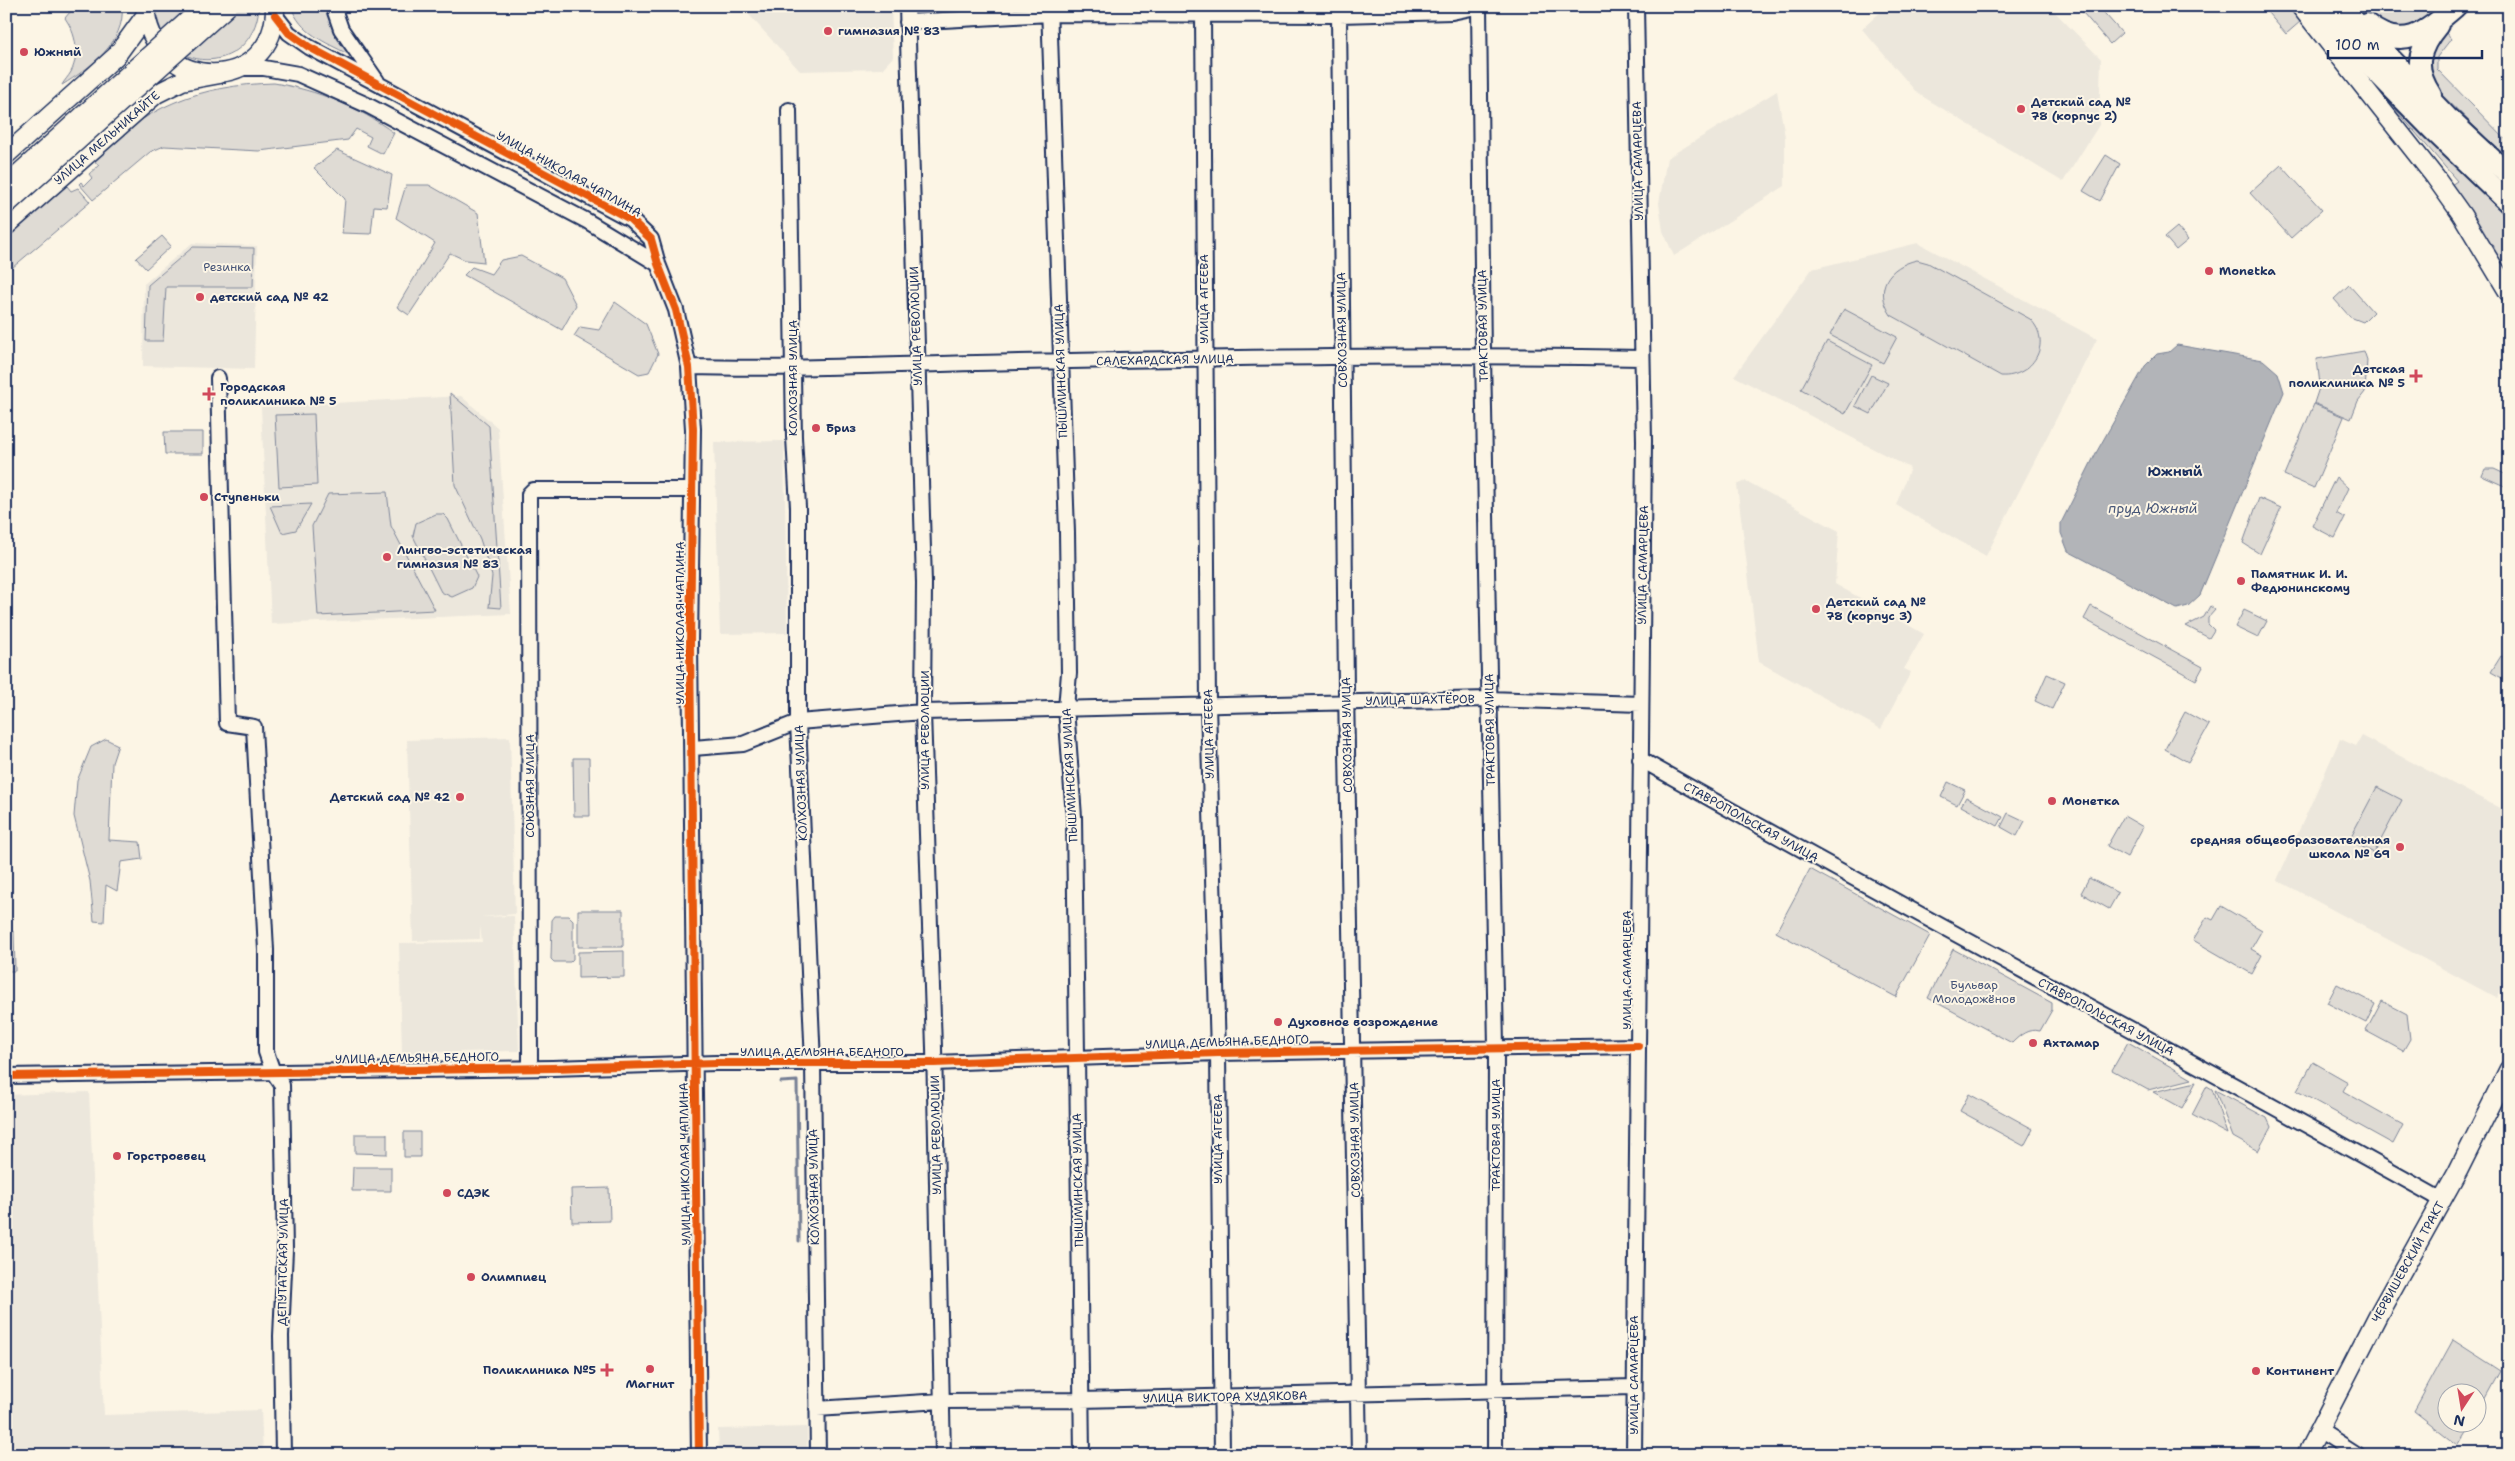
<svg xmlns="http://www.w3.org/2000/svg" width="2515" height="1461" font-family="'Shantell Sans',sans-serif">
<rect width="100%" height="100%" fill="#fcf5e5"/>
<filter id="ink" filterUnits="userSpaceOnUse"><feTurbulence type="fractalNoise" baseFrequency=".02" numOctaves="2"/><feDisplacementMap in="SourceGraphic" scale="10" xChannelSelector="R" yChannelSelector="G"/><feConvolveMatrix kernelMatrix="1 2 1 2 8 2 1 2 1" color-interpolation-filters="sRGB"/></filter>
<g filter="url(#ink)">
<path fill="#ece7dc" d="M741,6H891L893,57L882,69L800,71Z
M1887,6H2049L2101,59L2099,125L2063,182L1917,93L1862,29Z
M1777,91L1785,137V186L1674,256L1663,231L1659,203L1667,158Z
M192,243L257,246L254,369L143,366L144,284Z
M1918,243L2097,339L1986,556L1896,505L1910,468L1734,376L1812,269Z
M461,396L498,428L511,614L271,624L261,407Z
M784,441L787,633L720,634L714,442Z
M1746,481L1839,531L1835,584L1924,634L1904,669L1911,672L1881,729L1759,662L1737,485Z
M2362,736L2509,813V975L2497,998L2277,880L2340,739L2356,746Z
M510,737L515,914L480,917L514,916L519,1051L402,1053L399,943L482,942L480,926V939L413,941L407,740Z
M89,1092L104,1415L261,1410L263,1455H6V1095Z
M807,1427V1455H719L718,1429Z"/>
<path fill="#dfdbd4" stroke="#7d8599" d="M75,6H122C126,42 90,68 62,85C64,81 68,77 71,72C80,53 76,34 65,18Z
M156,6H259V7C253,79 158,76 156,6Z
M291,6H328L334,29L348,54C325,42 300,33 291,6Z
M2077,6H2098L2122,33L2110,44Z
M2262,6H2293L2301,21L2286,34Z
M2358,6H2410L2414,10L2417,6H2439L2419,28L2411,32L2377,26Z
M2446,33L2451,39L2437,57V69L2509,143V160L2439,92L2428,72L2430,50Z
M2331,34L2421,131L2509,215V281L2451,185L2457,181Z
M274,83C317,90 359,107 394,133L383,154L367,146L371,137L356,129L348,140L259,151L164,146L150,152L93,200L79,184L81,182L84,186L92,178L89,174L99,165L94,161C143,106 201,85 274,83Z
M337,150L392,175L387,207L374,206L371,234L342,233L345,199L314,168Z
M2106,155L2120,164L2100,201L2083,191Z
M2281,165L2322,210L2291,238L2250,193Z
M406,185H429L478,213L484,262L465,260L450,253L409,315L397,307L435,243L396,218Z
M67,186L71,191L78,188L90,202L6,273V238L53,195Z
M2177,227L2188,240L2176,250L2165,237Z
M162,236L171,246L146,269L136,258Z
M193,247L254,248L253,287H166L163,341H146L148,285Z
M521,256L562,278L576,305L562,330L464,275L472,267L491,274L501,260Z
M1917,260L1928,263L2030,319C2054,343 2032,378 2001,376L1891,315C1873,288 1889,266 1917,260Z
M2349,285L2373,312L2363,322L2350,317L2334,299Z
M615,302L646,324L658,354L649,372L639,374L574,336L580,327L599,330Z
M1844,309L1897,337L1883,363L1830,335Z
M1827,341L1872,365L1845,414L1801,389Z
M2364,351L2367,360L2365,392L2358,401L2351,419L2314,403L2320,385L2317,359Z
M1871,375L1888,383L1871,414L1855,406Z
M450,393L489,426L501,608L489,607L492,576L480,539L455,485Z
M2314,404L2344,417L2314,488L2284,475Z
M314,414L317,485L279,487L275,415Z
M164,432H203V454H165Z
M2485,469H2494L2509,476V488L2482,476Z
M2336,477L2348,488L2336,513L2345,518L2335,538L2312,526Z
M387,492L391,526L435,610L318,616L312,526L328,494Z
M2259,498L2281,508L2260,554L2243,543Z
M311,504L296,530L282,533L270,506Z
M436,514H443L448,519L477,577L472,588L452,597L441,592L413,536L416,523Z
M2091,606L2203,667L2196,680L2084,619Z
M2210,606L2215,610L2208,618V624L2214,630L2209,638L2186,626L2204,617Z
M2244,610L2267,621L2258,638L2235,627Z
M2501,656L2509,660V682L2491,672Z
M2047,674L2065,682L2052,709L2035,701Z
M2185,712L2209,725L2188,762L2165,749Z
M106,739L118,745L112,763L109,840L140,842L142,859L121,862L117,891L106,885L104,922L94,921L90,881L74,816L77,781L91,747Z
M573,758H589L590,816H574Z
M1948,782L1965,790L1957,805L1941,797Z
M2377,787L2402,800L2374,853L2349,840Z
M1966,797L2003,817L1998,826L1961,806Z
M2008,813L2025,821L2017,836L2001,827Z
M2124,816L2143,827L2127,857L2107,846Z
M1810,869L1930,935L1896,997L1776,932Z
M2089,878L2118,893L2109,909L2081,893Z
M2221,906L2262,930L2251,949L2262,955L2252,974L2193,940L2207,917L2213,920Z
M578,910H623V947H578Z
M555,916H569L573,920V959L570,962H554L551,959L552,920Z
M6,932H14L15,971H6Z
M1953,949L2052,1003V1010L2040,1031C2028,1028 2020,1035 2012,1043L1928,998Z
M624,951V977L578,978V952Z
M2337,984L2375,1004L2366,1023L2327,1003Z
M2382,1001L2407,1014L2410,1039L2403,1051L2366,1031Z
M2128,1042L2192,1079L2148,1090L2112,1070Z
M2313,1062L2348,1082L2343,1091L2403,1125L2393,1144L2297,1091Z
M2196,1082L2182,1108L2153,1092Z
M2207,1086L2212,1089L2227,1134L2192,1115Z
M2215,1090L2267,1118L2271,1127L2258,1151L2233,1137Z
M1969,1094L2033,1129L2024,1146L1960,1111Z
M404,1132H420V1157H404Z
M355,1134H387V1154L355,1153Z
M353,1167H391V1191H352Z
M609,1188L610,1221L572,1222L571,1189Z
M2453,1340L2501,1371L2478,1413V1394H2448V1424H2472L2459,1446L2414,1411Z"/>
<path fill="#b2b4b8" stroke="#767f94" d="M2177,345L2263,360L2278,373L2284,392L2200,595L2188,606L2177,609L2068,551L2061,533V523L2096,453L2145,366L2157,354L2169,352Z"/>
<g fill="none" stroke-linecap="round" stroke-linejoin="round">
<path stroke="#767f94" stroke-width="3" d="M781,1082L797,1081L799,1241"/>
<defs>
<path id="minor" d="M333,6L341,29L377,81
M907,6L924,583L923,712L934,1048L943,1455
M1049,6L1067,533L1069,673L1066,708L1074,817L1082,1455
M1479,6L1483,355L1496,1047L1495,1455
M1203,14L1208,704L1218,1053L1222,1455
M275,15L289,33L309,47L630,219L651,239L658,264L676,310L689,367L693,429L690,643L699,1455
M1339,15L1346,690L1359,1455
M907,22L1049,14L1339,15L1452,12L1481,6
M240,68H264L298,74L367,105L587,221L658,264
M789,110L794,437L798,507V722L813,1063L818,1455
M689,367C799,370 909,364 1019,362C1227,358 1435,354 1642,358
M218,378L227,723L254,727L266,950V1052L273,1072L282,1085L285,1250L281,1336L283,1455
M693,748L743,744L798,722L923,712L1489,699L1641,704
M1640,759C1905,910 2176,1051 2442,1200
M530,1068L529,494L533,490H692
M6,1076L552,1068L716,1063H934L1218,1053L1638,1046
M817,1409L941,1401L1081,1400L1634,1387
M2319,1430L2358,1455
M1634,1455L1644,441L1636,6"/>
<path id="major" d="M145,6C151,96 277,95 275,6
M2300,6L2435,177L2462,215L2509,293
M6,155L116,56L145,16
M6,226L156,94L182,81L220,74
M2306,1455L2378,1315L2458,1171L2509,1069"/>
<path id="highway" d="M2312,6L2433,130L2509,203
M2340,6L2447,117L2509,175
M2367,24C2403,53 2426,32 2456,6
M2431,95C2413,68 2418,49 2438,25"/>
</defs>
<use href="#minor" stroke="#1b2f5e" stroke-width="18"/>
<use href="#major" stroke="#1b2f5e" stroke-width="21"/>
<use href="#highway" stroke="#1b2f5e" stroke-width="24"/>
<use href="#minor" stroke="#fcf5e5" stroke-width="14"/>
<use href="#major" stroke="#fcf5e5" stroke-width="18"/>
<use href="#highway" stroke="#fcf5e5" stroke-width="20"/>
<defs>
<path id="major-bridge" d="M6,185L204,6
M6,205L228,6"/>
</defs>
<use href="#major-bridge" stroke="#1b2f5e" stroke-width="21" stroke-linecap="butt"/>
<use href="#major-bridge" stroke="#fcf5e5" stroke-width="18"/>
<defs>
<path id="cycleway" d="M275,15L289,33L309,47L630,219L651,239L658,264L676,310L689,367L693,429L690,643L699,1455
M6,1076L552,1068L716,1063H934L1218,1053L1638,1046"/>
</defs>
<use href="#cycleway" stroke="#fcf5e5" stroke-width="11"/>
<use href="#cycleway" stroke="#e8590c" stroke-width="8"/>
</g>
</g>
<g fill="#d1495b" stroke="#fcf5e5" stroke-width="2">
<circle cx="828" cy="31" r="5"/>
<circle cx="24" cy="52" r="5"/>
<circle cx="2021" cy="109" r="5"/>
<circle cx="2209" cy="271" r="5"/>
<circle cx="200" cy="297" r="5"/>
<path d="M2413.5 368.5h5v5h5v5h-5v5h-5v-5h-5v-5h5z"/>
<path d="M206.5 386.5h5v5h5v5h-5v5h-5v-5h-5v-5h5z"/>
<circle cx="816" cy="428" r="5"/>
<circle cx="204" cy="497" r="5"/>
<circle cx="387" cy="557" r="5"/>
<circle cx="2241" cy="581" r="5"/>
<circle cx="1816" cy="609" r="5"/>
<circle cx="460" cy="797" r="5"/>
<circle cx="2052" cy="801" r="5"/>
<circle cx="2400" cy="847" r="5"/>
<circle cx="1278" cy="1022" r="5"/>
<circle cx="2033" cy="1043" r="5"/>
<circle cx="117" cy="1156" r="5"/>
<circle cx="447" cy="1193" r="5"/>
<circle cx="471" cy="1277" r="5"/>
<circle cx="650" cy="1369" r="5"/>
<path d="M604.5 1362.5h5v5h5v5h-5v5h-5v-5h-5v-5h5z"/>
<circle cx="2256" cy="1371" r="5"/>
</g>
<g text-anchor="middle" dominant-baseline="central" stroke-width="4" stroke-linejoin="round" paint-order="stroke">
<g font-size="12" font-weight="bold" fill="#1b2f5e" stroke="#fcf5e5" text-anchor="start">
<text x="838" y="31">гимназия № 83</text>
<text x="34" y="52">Южный</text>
<text x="2031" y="102">Детский сад №<tspan x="2031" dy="14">78 (корпус 2)</tspan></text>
<text x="2219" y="271">Monetka</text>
<text x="210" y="297">детский сад № 42</text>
<text x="2405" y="369" text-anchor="end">Детская<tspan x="2405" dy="14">поликлиника № 5</tspan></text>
<text x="220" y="387">Городская<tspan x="220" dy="14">поликлиника № 5</tspan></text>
<text x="826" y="428">Бриз</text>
<text x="214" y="497">Ступеньки</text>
<text x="397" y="550">Лингво-эстетическая<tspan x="397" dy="14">гимназия № 83</tspan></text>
<text x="2251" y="574">Памятник И. И.<tspan x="2251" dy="14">Федюнинскому</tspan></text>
<text x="1826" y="602">Детский сад №<tspan x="1826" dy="14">78 (корпус 3)</tspan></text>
<text x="450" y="797" text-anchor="end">Детский сад № 42</text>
<text x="2062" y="801">Монетка</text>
<text x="2390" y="840" text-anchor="end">средняя общеобразовательная<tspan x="2390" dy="14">школа № 69</tspan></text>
<text x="1288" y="1022">Духовное возрождение</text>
<text x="2043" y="1043">Ахтамар</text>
<text x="127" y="1156">Горстроевец</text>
<text x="457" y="1193">СДЭК</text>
<text x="481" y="1277">Олимпиец</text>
<text x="596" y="1370" text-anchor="end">Поликлиника №5</text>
<text x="2266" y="1371">Континент</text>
<text x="650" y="1384" text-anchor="middle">Магнит</text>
</g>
<g font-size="12" fill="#1b2f5e" stroke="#fcf5e5">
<text transform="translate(107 138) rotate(-41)">УЛИЦА МЕЛЬНИКАЙТЕ</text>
<text transform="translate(1638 161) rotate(-91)">УЛИЦА САМАРЦЕВА</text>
<text transform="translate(569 174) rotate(29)">УЛИЦА НИКОЛАЯ ЧАПЛИНА</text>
<text transform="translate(1204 299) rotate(-90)">УЛИЦА АГЕЕВА</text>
<text transform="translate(916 326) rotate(-92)">УЛИЦА РЕВОЛЮЦИИ</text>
<text transform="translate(1483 326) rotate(-91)">ТРАКТОВАЯ УЛИЦА</text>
<text transform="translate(1342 330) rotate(-91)">СОВХОЗНАЯ УЛИЦА</text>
<text transform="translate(1165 360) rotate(-1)">САЛЕХАРДСКАЯ УЛИЦА</text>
<text transform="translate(1061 371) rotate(-92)">ПЫШМИНСКАЯ УЛИЦА</text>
<text transform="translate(793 378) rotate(-90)">КОЛХОЗНАЯ УЛИЦА</text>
<text transform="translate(1643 565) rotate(-89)">УЛИЦА САМАРЦЕВА</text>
<text transform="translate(680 623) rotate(-90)">УЛИЦА НИКОЛАЯ ЧАПЛИНА</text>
<text transform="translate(1420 700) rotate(-1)">УЛИЦА ШАХТЁРОВ</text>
<text transform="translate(925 730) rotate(-90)">УЛИЦА РЕВОЛЮЦИИ</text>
<text transform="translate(1490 730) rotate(-91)">ТРАКТОВАЯ УЛИЦА</text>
<text transform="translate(1209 734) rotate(-91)">УЛИЦА АГЕЕВА</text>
<text transform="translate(1347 735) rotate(-91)">СОВХОЗНАЯ УЛИЦА</text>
<text transform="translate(1070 775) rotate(-93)">ПЫШМИНСКАЯ УЛИЦА</text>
<text transform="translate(801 783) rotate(-92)">КОЛХОЗНАЯ УЛИЦА</text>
<text transform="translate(530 786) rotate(-90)">СОЮЗНАЯ УЛИЦА</text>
<text transform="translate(1751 822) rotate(29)">СТАВРОПОЛЬСКАЯ УЛИЦА</text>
<text transform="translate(1627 970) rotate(-90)">УЛИЦА САМАРЦЕВА</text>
<text transform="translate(2106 1017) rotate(28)">СТАВРОПОЛЬСКАЯ УЛИЦА</text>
<text transform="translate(1227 1042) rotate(-2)">УЛИЦА ДЕМЬЯНА БЕДНОГО</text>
<text x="822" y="1052">УЛИЦА ДЕМЬЯНА БЕДНОГО</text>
<text transform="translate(417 1058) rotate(-1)">УЛИЦА ДЕМЬЯНА БЕДНОГО</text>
<text transform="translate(936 1135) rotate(-91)">УЛИЦА РЕВОЛЮЦИИ</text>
<text transform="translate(1496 1135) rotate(-90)">ТРАКТОВАЯ УЛИЦА</text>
<text transform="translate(1218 1139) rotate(-90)">УЛИЦА АГЕЕВА</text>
<text transform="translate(1355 1140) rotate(-91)">СОВХОЗНАЯ УЛИЦА</text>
<text transform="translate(685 1164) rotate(-91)">УЛИЦА НИКОЛАЯ ЧАПЛИНА</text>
<text transform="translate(1078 1180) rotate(-91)">ПЫШМИНСКАЯ УЛИЦА</text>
<text transform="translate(814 1187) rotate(-91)">КОЛХОЗНАЯ УЛИЦА</text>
<text transform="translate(283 1262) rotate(-89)">ДЕПУТАТСКАЯ УЛИЦА</text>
<text transform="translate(2408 1262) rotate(-61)">ЧЕРВИШЕВСКИЙ ТРАКТ</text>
<text transform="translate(1634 1375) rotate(-90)">УЛИЦА САМАРЦЕВА</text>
<text transform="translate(1225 1397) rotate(-1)">УЛИЦА ВИКТОРА ХУДЯКОВА</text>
</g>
<g font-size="12" fill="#425176" stroke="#fcf5e5">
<text x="227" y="267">Резинка</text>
<text x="1974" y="985">Бульвар<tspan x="1974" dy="14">Молодожёнов</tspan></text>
</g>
<g font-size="14" font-weight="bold" fill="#1b2f5e" stroke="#fcf5e5">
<text x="2175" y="471">Южный</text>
</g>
<g font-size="14" font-style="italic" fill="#485779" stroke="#fcf5e5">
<text x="2153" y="508">пруд Южный</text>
</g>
</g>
<rect width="2515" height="1461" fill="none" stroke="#fcf5e5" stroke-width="25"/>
<rect x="12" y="12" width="2490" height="1436" fill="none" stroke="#1b2f5e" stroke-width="2" filter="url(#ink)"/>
<g transform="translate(2462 1408) rotate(192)"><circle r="24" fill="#fcf5e5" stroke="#a2a6af"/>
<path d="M0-4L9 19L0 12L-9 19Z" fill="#d1495b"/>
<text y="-8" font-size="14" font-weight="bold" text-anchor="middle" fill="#1b2f5e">N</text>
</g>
<path d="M2328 50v8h154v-8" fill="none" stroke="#1b2f5e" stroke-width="2.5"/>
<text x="2335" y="50" font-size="15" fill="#1b2f5e" stroke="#fcf5e5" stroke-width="4" paint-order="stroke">100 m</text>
</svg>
